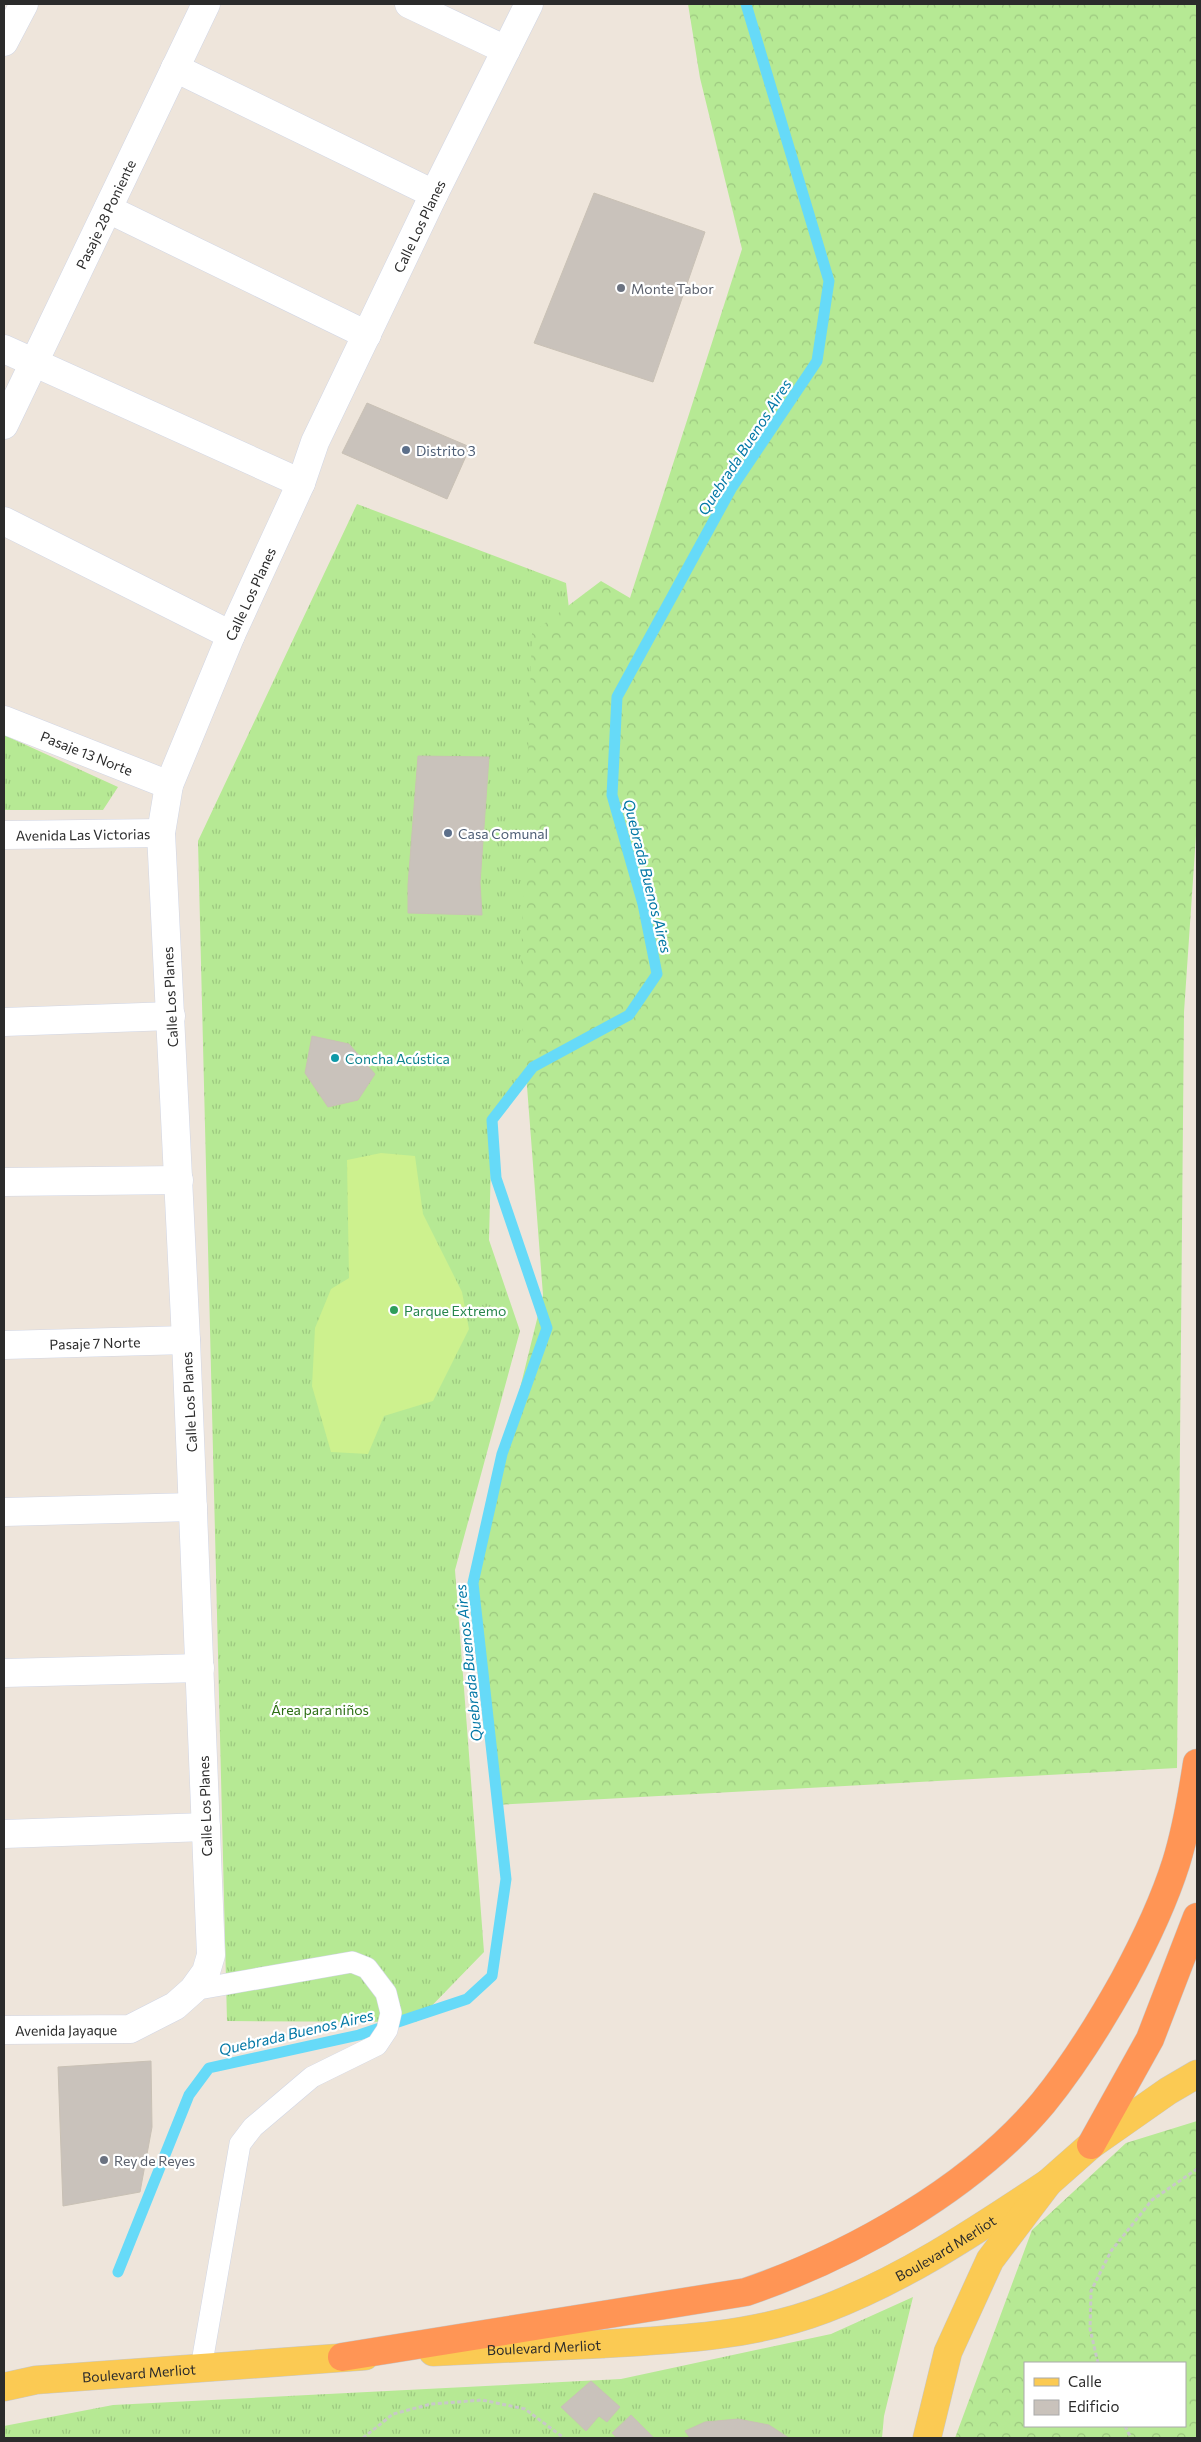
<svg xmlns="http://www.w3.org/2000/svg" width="1201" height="2442" font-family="Commissioner,sans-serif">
<defs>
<pattern id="grass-tufts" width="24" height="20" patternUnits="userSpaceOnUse" patternTransform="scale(1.25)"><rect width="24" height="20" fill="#b6e994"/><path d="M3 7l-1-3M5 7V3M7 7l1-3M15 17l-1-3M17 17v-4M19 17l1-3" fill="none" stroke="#9dc880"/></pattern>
<pattern id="forest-crowns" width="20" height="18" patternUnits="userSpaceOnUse" patternTransform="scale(1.25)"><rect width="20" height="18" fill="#b6e994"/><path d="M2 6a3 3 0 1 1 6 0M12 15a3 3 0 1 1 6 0" fill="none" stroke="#9dc880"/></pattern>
</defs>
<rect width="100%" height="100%" fill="#eee5db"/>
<path fill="url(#grass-tufts)" d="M357,504L566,583L602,892L599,989L492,1120L489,1240L520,1331L455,1570L484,1952L416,2022L227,2021L198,841Z
M4,735L118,787L103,810H4Z
M913,2297L884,2416L882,2438H4V2426L113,2405L621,2379L831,2334Z"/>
<path fill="url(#forest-crowns)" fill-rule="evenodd" d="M688,4H1197V821L1184,1012L1177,1768L494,1805L474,1575L543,1295L520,995L532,633L601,581L630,598L742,249L700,78Z
M1197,2121V2438H955L1032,2230L1126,2143ZM1025,2363H1185V2426H1025Z"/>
<path fill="#cdf18e" d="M381,1153L415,1156L423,1214L462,1292L469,1329L433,1401L384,1416L368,1454L331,1452L312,1386L315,1328L331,1289L349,1278L347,1160Z"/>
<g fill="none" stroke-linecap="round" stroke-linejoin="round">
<path stroke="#66daf8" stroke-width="11" d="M118,2272L189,2095L209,2068L359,2035L467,1999L492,1976L506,1879L473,1583L502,1454L547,1328L496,1178L492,1120L533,1067L629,1015L657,974L643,904L612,795L617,697L731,489L817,361L829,281L746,4"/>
</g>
<path fill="#c9c2bb" stroke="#c9c1b5" d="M594,193L705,232L653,382L534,343Z
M367,403L470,447L447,499L342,453Z
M418,756L489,757L480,883L482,915L408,913V885Z
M312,1036L349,1044L375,1074L358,1100L328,1107L305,1073Z
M151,2061L152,2127L140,2192L63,2206L58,2067Z
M591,2381L620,2407L607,2422L599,2416L586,2431L561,2407Z
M631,2415L654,2438H617L612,2433Z
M738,2419L769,2425L789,2438H690L685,2431L705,2422Z"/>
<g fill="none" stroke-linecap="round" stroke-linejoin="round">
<defs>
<path id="lane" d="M193,1990L352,1962L367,1968L386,1993L391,2013L387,2030L377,2045L312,2077L253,2127L240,2144L201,2368"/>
<g id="street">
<path d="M409,4L506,50"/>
<path d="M4,42L24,4"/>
<path d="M175,68L434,194"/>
<path d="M108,209L367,335"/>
<path d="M4,349L301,483"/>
<path id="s1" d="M4,425L206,4"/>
<path d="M4,521L231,635"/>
<path id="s2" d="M4,720L169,785"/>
<path id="s3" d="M4,835L161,833"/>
<path d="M4,1022L171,1016"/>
<path d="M4,1182L179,1180"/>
<path id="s4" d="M4,1345L186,1340"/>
<path d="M4,1512L193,1507"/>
<path d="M4,1673L200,1668"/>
<path d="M4,1834L206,1827"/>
<path id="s5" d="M4,2030L130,2029L175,2006L193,1990L206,1972L211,1955L186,1340L161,833L169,785L231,635L301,483L315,442L434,194L529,4"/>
</g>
<g id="primary">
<path id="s6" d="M433,2352C489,2349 546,2347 602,2344C676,2340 755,2336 825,2309C906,2278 977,2230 1048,2183"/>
<path id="s7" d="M4,2387L36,2380L365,2356"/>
<path d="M927,2438L948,2352L990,2260L1048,2183L1091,2145L1168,2091L1197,2074"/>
</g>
<path id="highway" d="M1091,2145L1150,2039L1197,1917
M342,2357L746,2292C851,2256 971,2189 1043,2103C1074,2065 1100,2023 1124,1980C1144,1943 1163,1904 1176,1863C1186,1831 1192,1796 1197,1763"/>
</defs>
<use href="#lane" stroke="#d1d6e5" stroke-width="22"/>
<use href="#street" stroke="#d1d6e5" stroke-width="29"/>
<use href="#primary" stroke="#c8c8c8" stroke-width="29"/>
<use href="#highway" stroke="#c8c8c8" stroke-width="29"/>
<path stroke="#c8c8c8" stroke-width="3" stroke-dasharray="4 2.5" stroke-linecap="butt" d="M1098,2363L1090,2329L1091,2291L1111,2251L1152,2200L1197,2169
M1125,2426L1131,2438
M363,2438L393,2414L431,2404L482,2400L525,2409L564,2438"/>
<use href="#lane" stroke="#fff" stroke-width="21"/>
<use href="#street" stroke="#fff" stroke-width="28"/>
<use href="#primary" stroke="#fbca53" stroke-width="28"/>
<use href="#highway" stroke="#ff9555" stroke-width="28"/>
</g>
<g fill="#6b7280" stroke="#fff" stroke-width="2">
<circle cx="621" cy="288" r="5"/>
<circle cx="104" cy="2160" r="5"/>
</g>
<g fill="#5c6f8a" stroke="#fff" stroke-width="2">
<circle cx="406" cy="450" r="5"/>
<circle cx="448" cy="833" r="5"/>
</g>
<circle fill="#0f9aa8" stroke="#fff" stroke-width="2" cx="335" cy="1058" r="5"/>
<circle fill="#2e9e5b" stroke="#fff" stroke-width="2" cx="394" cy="1310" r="5"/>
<g text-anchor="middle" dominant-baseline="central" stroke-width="4.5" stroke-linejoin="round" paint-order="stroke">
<g font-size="14" fill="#2b2b2b" stroke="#fff">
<text stroke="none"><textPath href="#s1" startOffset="234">Pasaje 28 Poniente</textPath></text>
<text stroke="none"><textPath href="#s5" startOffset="2025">Calle Los Planes</textPath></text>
<text stroke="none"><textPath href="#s5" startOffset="1620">Calle Los Planes</textPath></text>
<text stroke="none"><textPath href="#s2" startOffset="89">Pasaje 13 Norte</textPath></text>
<text stroke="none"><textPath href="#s3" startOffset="79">Avenida Las Victorias</textPath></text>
<text transform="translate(170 997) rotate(-93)">Calle Los Planes</text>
<text stroke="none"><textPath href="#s4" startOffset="91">Pasaje 7 Norte</textPath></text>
<text transform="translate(189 1402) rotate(-93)">Calle Los Planes</text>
<text transform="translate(205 1806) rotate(-92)">Calle Los Planes</text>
<text stroke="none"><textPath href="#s5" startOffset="62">Avenida Jayaque</textPath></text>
<text stroke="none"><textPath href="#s6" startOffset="531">Boulevard Merliot</textPath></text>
<text stroke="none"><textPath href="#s6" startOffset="111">Boulevard Merliot</textPath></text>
<text stroke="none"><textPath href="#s7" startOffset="136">Boulevard Merliot</textPath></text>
</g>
<g font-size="14" fill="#5b616d" stroke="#fff" text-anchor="start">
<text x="631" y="288">Monte Tabor</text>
<text x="114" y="2160">Rey de Reyes</text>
</g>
<g font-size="14" fill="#4e5e75" stroke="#fff" text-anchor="start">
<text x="416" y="450">Distrito 3</text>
<text x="458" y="833">Casa Comunal</text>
</g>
<g font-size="14" fill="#0d838f" stroke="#fff" text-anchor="start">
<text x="345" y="1058">Concha Acústica</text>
</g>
<g font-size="14" fill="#27864d" stroke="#fff" text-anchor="start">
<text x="404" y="1310">Parque Extremo</text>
</g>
<g font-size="14" fill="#2c6e14" stroke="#fff">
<text x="320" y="1709">Área para niños</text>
</g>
<g font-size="15" font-style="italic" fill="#0378a6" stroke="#fff">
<text transform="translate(744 447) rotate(-57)">Quebrada Buenos Aires</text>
<text transform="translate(648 876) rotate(76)">Quebrada Buenos Aires</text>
<text transform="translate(468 1663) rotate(-96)">Quebrada Buenos Aires</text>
<text transform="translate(296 2032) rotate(-13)">Quebrada Buenos Aires</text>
</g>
</g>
<rect width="1201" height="2442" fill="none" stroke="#2b2b2b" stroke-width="10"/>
<rect x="1024" y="2362" width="162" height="65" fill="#ffffff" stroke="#aaaaaa"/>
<rect x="1034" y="2378" width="25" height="8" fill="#fbca53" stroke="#aaaaaa"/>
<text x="1068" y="2387" font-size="15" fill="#2b2b2b">Calle</text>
<rect x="1034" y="2400" width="25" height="15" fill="#c9c2bb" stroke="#aaaaaa"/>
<text x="1068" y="2412" font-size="15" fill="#2b2b2b">Edificio</text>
</svg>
